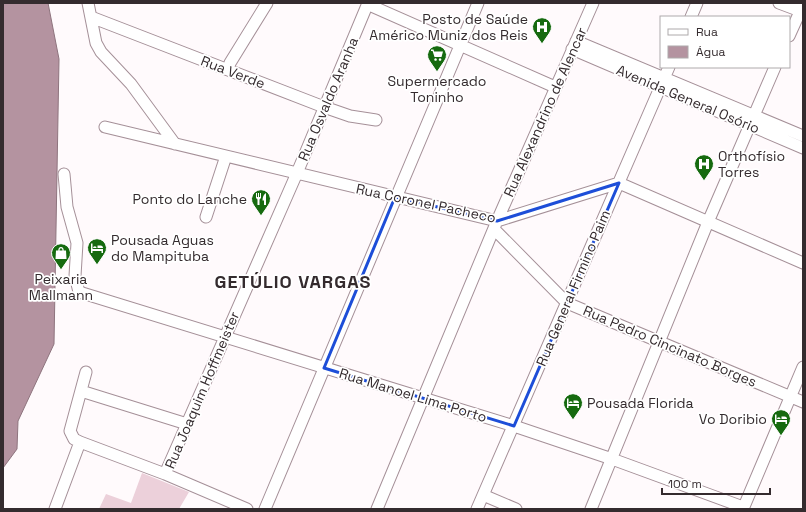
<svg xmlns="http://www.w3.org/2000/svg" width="806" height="512" font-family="'Space Grotesk',sans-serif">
<rect width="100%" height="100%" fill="#fffafc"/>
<path fill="#ecd0da" d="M142,473L189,492L179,509H99L106,494L131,503Z"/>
<path fill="#b493a0" stroke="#8e747e" d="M3,3H48L59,59L54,344L18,421L17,449L3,468Z"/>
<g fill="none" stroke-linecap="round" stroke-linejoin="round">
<defs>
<path id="minor" d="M88,3L96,43L101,52L131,84L175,144
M779,3L803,12
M367,4L555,87
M91,17L324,107L350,116L376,120
M691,17L697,3
M789,36L803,5
M576,41L803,136
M572,49L803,148
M228,70L230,63L267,3
M105,127L497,221L619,183L803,263
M64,174L67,207L77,243L75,276L79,292L514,426L612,459L743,507
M206,217L226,156
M494,229L567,303L803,402
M81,391L187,424
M80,442L165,474L247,509
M165,474L297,173L368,3
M483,495L516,509
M55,509L80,442L74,439L70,431L86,372
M265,509L478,3
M377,509L497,221L593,3
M477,509L669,67
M591,509L708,222L775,67
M743,509L803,367"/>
</defs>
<use href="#minor" stroke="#a59098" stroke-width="13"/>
<use href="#minor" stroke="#fff" stroke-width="11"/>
</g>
<path fill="none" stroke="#1d4ed8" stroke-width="3" stroke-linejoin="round" d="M619,183L514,426L324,368L395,197L497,221Z"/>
<defs>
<symbol id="hospital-pin" viewBox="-11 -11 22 30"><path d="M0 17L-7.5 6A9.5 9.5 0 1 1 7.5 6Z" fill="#166a0f" stroke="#fff"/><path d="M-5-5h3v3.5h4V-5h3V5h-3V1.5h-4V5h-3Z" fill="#fff"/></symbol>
<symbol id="supermarket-pin" viewBox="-11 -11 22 30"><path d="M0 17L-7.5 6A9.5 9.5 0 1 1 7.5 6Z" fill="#166a0f" stroke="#fff"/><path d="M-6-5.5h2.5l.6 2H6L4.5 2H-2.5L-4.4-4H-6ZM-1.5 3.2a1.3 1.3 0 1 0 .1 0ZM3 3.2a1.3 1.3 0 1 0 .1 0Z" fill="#fff"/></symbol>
<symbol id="restaurant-pin" viewBox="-11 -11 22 30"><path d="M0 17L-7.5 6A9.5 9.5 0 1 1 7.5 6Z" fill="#166a0f" stroke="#fff"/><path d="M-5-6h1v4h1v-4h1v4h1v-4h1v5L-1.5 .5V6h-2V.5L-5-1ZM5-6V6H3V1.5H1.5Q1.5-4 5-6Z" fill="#fff"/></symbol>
<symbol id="hotel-pin" viewBox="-11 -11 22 30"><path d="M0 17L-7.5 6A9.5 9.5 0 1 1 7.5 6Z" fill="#166a0f" stroke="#fff"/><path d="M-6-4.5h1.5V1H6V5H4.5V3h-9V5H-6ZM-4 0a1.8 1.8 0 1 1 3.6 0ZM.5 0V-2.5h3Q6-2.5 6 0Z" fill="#fff"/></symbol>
<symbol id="shop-pin" viewBox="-11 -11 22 30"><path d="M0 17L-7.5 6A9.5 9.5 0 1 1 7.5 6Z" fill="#166a0f" stroke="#fff"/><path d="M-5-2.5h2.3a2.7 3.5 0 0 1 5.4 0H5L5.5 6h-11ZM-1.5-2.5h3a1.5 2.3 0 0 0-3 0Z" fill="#fff"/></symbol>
</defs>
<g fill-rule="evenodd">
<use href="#hospital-pin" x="531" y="16" width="22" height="30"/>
<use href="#supermarket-pin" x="426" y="44" width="22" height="30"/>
<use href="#hospital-pin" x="693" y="153" width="22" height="30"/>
<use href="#restaurant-pin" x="250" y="188" width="22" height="30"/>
<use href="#hotel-pin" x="86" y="237" width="22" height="30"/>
<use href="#shop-pin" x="50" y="242" width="22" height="30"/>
<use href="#hotel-pin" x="562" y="392" width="22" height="30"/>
<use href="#hotel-pin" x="770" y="408" width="22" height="30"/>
</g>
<g text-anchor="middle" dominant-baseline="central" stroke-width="3.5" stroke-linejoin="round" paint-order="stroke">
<g font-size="14" fill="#342b2e" stroke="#fff" text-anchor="end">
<text x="528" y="19">Posto de Saúde<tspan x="528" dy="16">Américo Muniz dos Reis</tspan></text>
<text x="437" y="81" text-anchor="middle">Supermercado<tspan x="437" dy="16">Toninho</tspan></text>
<text x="718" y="156" text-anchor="start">Orthofísio<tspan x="718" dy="16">Torres</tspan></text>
<text x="247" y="199">Ponto do Lanche</text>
<text x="111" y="240" text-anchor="start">Pousada Aguas<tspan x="111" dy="16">do Mampituba</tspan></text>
<text x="61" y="279" text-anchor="middle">Peixaria<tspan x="61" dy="16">Mallmann</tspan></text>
<text x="587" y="403" text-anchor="start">Pousada Florida</text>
<text x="767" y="419">Vo Doribio</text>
</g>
<g font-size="14" fill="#342b2e" stroke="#fff">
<text transform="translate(233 72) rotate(21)">Rua Verde</text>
<text transform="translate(328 99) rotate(-67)">Rua Osvaldo Aranha</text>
<text transform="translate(688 99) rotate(23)">Avenida General Osório</text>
<text transform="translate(545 112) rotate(-66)">Rua Alexandrino de Alencar</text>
<text transform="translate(426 203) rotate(12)">Rua Coronel Pacheco</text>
<text transform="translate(573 288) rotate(-67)">Rua General Firmino Paim</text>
<text transform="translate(670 346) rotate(23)">Rua Pedro Cincinato Borges</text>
<text transform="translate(202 390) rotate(-67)">Rua Joaquim Hoffmeister</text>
<text transform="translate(413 395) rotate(17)">Rua Manoel Lima Porto</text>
</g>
<g font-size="18" font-weight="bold" letter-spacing="1" fill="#342b2e" stroke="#fff">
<text x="293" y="281">GETÚLIO VARGAS</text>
</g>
</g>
<rect width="806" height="512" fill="none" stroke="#342b2e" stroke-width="8"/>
<rect x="660" y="16" width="130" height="52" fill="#ffffff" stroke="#aeaaab"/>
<rect x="668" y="29" width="20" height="6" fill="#ffffff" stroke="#aeaaab"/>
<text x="696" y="36" font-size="12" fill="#342b2e">Rua</text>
<rect x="668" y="46" width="20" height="12" fill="#b493a0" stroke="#aeaaab"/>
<text x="696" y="56" font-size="12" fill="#342b2e">Água</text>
<path d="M662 488v6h108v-6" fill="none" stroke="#342b2e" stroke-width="2"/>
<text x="668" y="488" font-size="12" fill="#342b2e" stroke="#ffffff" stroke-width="3" paint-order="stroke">100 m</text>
</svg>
